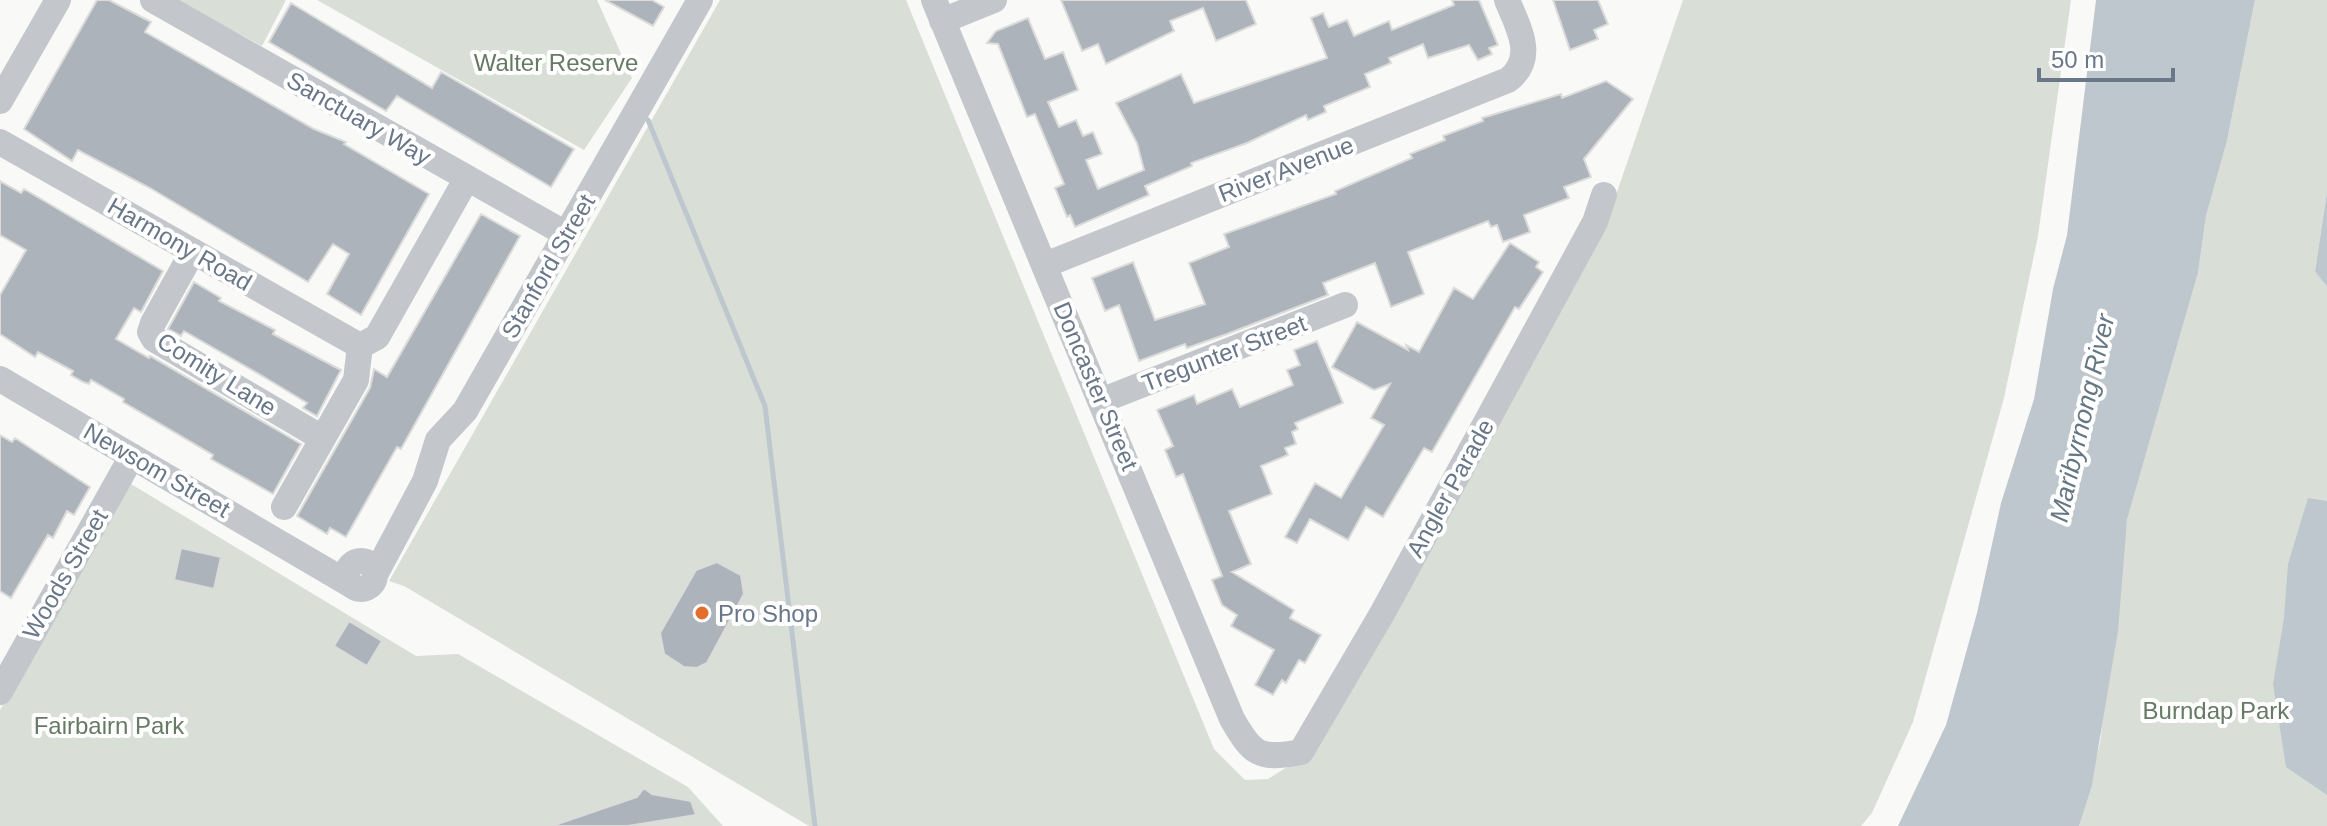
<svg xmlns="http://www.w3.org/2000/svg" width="2327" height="826" font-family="Arial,sans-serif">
<rect width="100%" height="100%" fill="#f9faf8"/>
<path fill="#d9dfd7" d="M175,0H286L262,46Z
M317,0H597L632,78L584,150Z
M720,0H906L1214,749L1245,780L1268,779L1303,757L1607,221L1683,0H2071L2038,236L2004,398L1913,722L1872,813L1861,826H809L404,586L389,581Z
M2255,0H2327V192L2315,270L2327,287V826H2079L2100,743L2127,520L2198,273L2206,216L2227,141Z
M131,484L416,656L458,654L688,787L723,826H0V710Z"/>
<path fill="#bec7cd" d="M2096,0H2255L2227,141L2206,216L2198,273L2127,520L2118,631L2092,785L2079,826H1898L1946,725L1977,613L2001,503L2034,399L2053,289L2067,235Z
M2327,192V287L2315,271Z
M2308,498L2327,501V795L2286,767L2273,684L2284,618L2288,564Z"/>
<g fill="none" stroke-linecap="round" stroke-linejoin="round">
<path stroke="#bec7cd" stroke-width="5" d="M648,120L765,406L815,826"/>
</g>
<path fill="#acb3bb" stroke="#dbdcda" stroke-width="2" d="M97,0H109L151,22L145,32L314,129L346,142L344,144L429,194L361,315L327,294L349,254L333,244L308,282L150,188L78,150L72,161L24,129Z
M605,0H652L664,7L653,26Z
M1061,0H1246L1256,24L1216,41L1203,8L1170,21L1174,31L1106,64L1098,44L1082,51Z
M1452,0H1479L1498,45L1489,48L1492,54L1478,60L1469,45L1428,58L1423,44L1389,58L1391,63L1365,74L1370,87L1324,106L1326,112L1308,120L1306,115L1247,143L1191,163L1192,166L1145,186L1149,195L1075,227L1070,215L1067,217L1055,188L1064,184L1035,114L1027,117L998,44L987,43L996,31L1028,18L1045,59L1063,52L1078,90L1048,102L1059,127L1076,120L1083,136L1093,132L1102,154L1086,160L1098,189L1144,170L1137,143L1116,103L1181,74L1194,103L1327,58L1311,18L1323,13L1329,27L1347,20L1354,36L1389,21L1392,30L1454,5Z
M1553,0H1598L1608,24L1594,30L1598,39L1570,50Z
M291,3L432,88L441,72L574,149L551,187L397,96L386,111L269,42Z
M1606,81L1633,99L1584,159L1591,177L1564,187L1569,198L1524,215L1530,232L1503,242L1497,225L1491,227L1488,221L1408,252L1424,294L1391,307L1375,263L1323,283L1328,295L1227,334L1187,348L1185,344L1139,361L1119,305L1105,311L1092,278L1133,262L1155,320L1205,304L1189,263L1229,247L1224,234L1336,194L1335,191L1412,158L1410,154L1445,140L1443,136L1483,121L1482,118L1561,94L1562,98Z
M0,181L21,193L24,189L163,271L141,312L134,308L116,339L149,358L150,356L301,444L273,494L211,459L213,455L123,402L124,399L91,380L89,384L83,382L71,375L73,371L38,352L35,357L0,334V295L26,250L0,235Z
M481,214L520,236L401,449L397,447L346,537L330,528L327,534L297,516L370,388L374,369L387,377Z
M1510,243L1539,262L1536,267L1543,272L1519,309L1515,307L1432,452L1424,448L1383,517L1366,507L1348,540L1310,519L1297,543L1285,537L1315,483L1341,498L1384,425L1371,418L1390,384L1374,390L1332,367L1357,322L1408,350L1406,345L1419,352L1454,288L1473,299Z
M194,282L221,298L219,301L275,330L273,334L341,370L317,416L303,408L307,403L264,377L184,331L181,336L168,329Z
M1317,341L1343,403L1295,423L1298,429L1292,432L1296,444L1285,448L1288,455L1261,466L1272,494L1229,511L1251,564L1232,572L1294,610L1290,618L1321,635L1305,663L1299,660L1286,683L1282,680L1273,695L1255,685L1274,650L1231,626L1237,615L1222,605L1212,580L1222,576L1183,474L1176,477L1165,450L1173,446L1157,410L1194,395L1197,404L1232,389L1240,407L1293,385L1287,370L1300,365L1294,350Z
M0,435L12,442L15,438L90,487L74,515L67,511L53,538L48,535L11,598L0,591Z
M181,548L221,557L214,589L174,580Z
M717,562L741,575L744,594L707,663L697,668L684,667L664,654L660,633L696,570Z
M349,621L382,641L367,666L334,646Z
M644,788L652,794L691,801L696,815L628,826H552L637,797Z"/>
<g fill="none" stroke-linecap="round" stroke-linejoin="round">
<path stroke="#c3c7cc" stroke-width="26" d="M153,0L566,234
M934,0L1232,719C1253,755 1259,760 1301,752L1383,612L1595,222L1604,195
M942,21L994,0
M0,101L58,0
M0,142L360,346
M193,251L153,323L150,332L154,339L322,438
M1045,265L1508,80C1537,58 1518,27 1507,0
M360,346L377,337L467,178
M0,379L353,586
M1103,400L1345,305
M284,507L356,380L360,346
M347 575a14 14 0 1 1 28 0a14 14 0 1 1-28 0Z
M376,573L425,481L438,440L465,411L700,0
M0,692L132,456"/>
</g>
<circle fill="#e46d2d" stroke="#fff" stroke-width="3" cx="702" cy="613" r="8"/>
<g text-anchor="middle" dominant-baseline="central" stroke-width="8" stroke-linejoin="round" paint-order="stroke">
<g font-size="24" fill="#667a64" stroke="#fff">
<text x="556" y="62">Walter Reserve</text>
<text x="2216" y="710">Burndap Park</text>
<text x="109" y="725">Fairbairn Park</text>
</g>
<g font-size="24" fill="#697789" stroke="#fff">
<text transform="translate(359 118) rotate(30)">Sanctuary Way</text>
<text transform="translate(1286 169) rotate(-21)">River Avenue</text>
<text transform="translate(180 244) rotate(30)">Harmony Road</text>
<text transform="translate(548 266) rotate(-60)">Stanford Street</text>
<text transform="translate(1224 353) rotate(-21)">Tregunter Street</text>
<text transform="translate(217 374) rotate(32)">Comity Lane</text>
<text transform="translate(1096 386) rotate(67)">Doncaster Street</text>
<text transform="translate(157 470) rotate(30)">Newsom Street</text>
<text transform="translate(1450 488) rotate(-61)">Angler Parade</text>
<text transform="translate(65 574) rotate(-60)">Woods Street</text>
</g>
<g font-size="24" fill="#697789" stroke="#fff" text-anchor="start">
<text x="718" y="613">Pro Shop</text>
</g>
<g font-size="26" font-style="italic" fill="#657783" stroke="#fff">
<text transform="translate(2082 418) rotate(-77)">Maribyrnong River</text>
</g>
</g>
<path d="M2039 68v12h134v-12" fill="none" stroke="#697789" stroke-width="4"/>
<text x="2051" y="68" font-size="24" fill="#697789" stroke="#ffffff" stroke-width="6" paint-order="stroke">50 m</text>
</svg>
